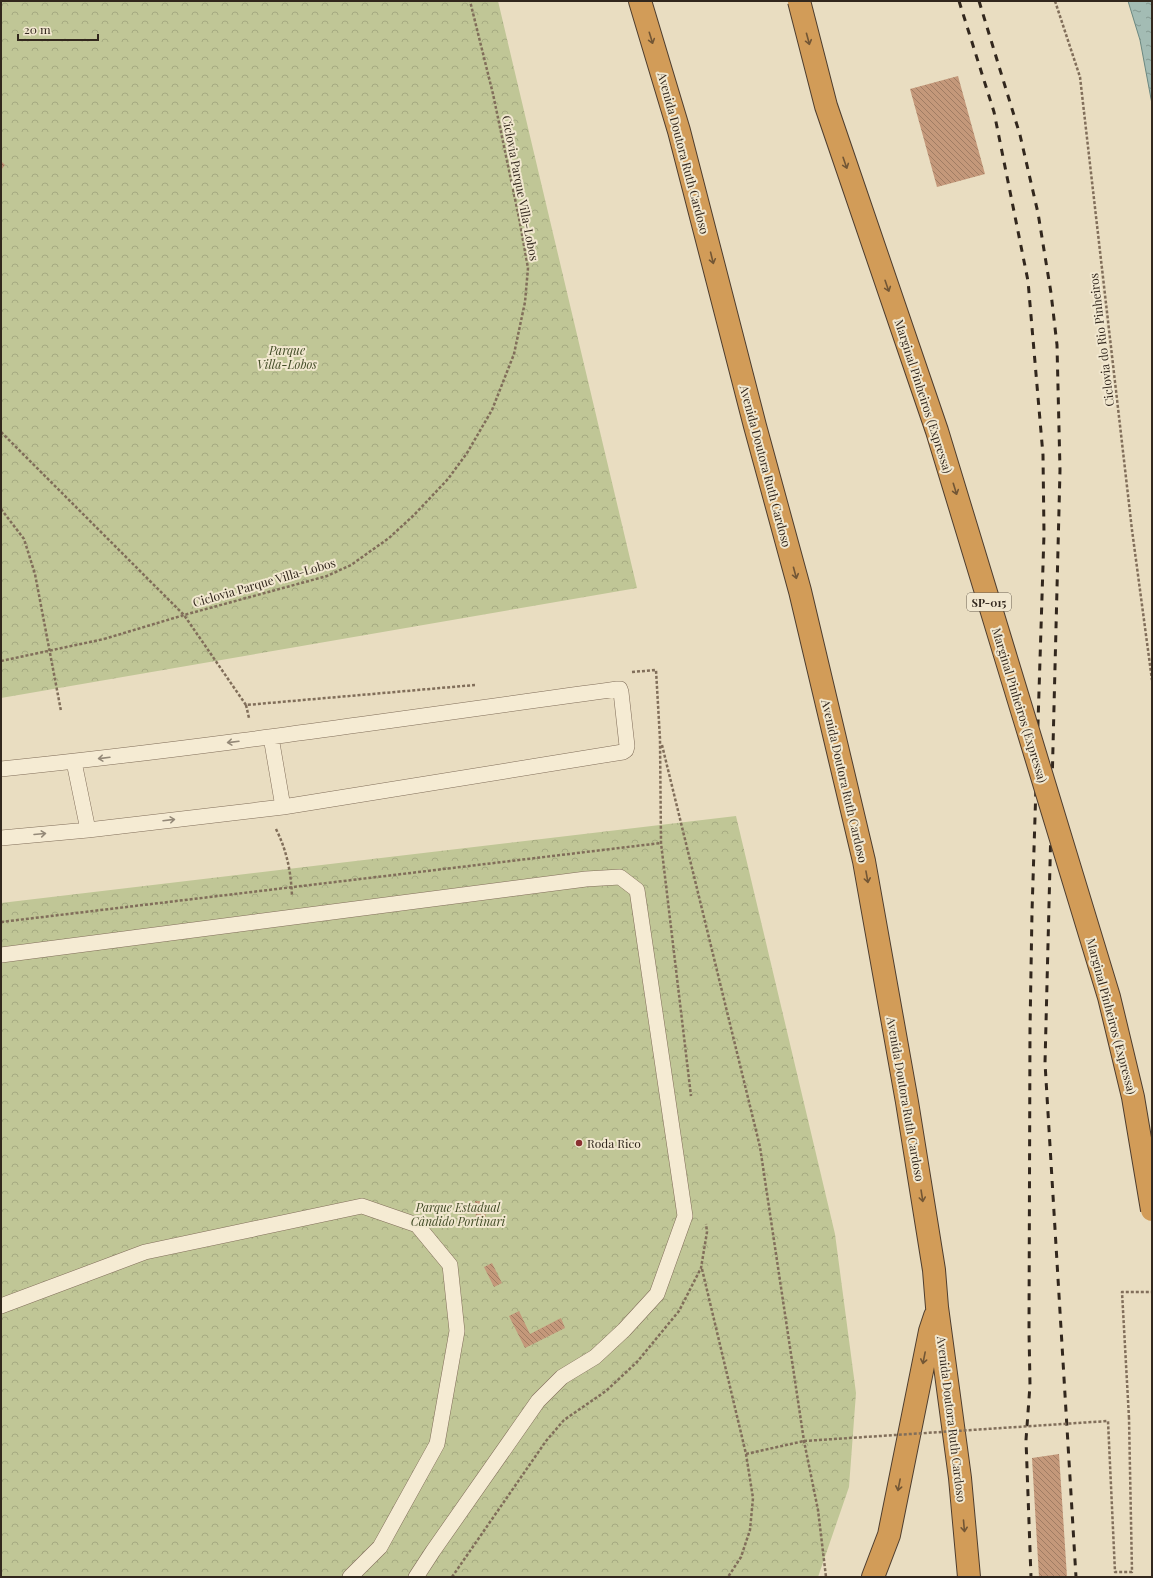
<svg xmlns="http://www.w3.org/2000/svg" width="1153" height="1578" font-family="'Playfair Display',serif">
<defs>
<pattern id="forest-crowns" width="20" height="18" patternUnits="userSpaceOnUse"><rect width="20" height="18" fill="#c0c696"/><path d="M2 6a3 3 0 1 1 6 0M12 15a3 3 0 1 1 6 0" fill="none" stroke="#a5aa81"/></pattern>
<pattern id="water-ripples" width="26" height="14" patternUnits="userSpaceOnUse"><rect width="26" height="14" fill="#a3bcb4"/><path d="M2 4q2-2 4 0t4 0M15 11q2-2 4 0t4 0" fill="none" stroke="#859992"/></pattern>
<pattern id="building-back-hatch" width="6" height="6" patternUnits="userSpaceOnUse"><rect width="6" height="6" fill="#c4987a"/><path d="M-1 5l2 2M0 0l6 6M5-1l2 2" fill="none" stroke="#a07c63"/></pattern>
</defs>
<rect width="100%" height="100%" fill="#e9ddc1"/>
<path fill="url(#forest-crowns)" d="M1,1H498L637,588L1,698Z
M736,816L835,1234L856,1393L849,1487L818,1577H1V903Z"/>
<path fill="url(#water-ripples)" stroke="#6b8881" d="M1128,1H1152V104L1140,40Z"/>
<path fill="url(#building-back-hatch)" d="M958,76L985,174L937,187L910,89Z
M1,161L5,165L1,170Z
M475,1201H485L486,1222H476Z
M492,1263L502,1283L494,1287L484,1267Z
M519,1311L530,1334L561,1318L565,1328L525,1348L509,1316Z
M1059,1454L1067,1577H1039L1032,1458Z"/>
<g fill="none" stroke-linecap="round" stroke-linejoin="round">
<defs>
<path id="lane" d="M271,737L283,807
M74,762L88,830
M1,769C207,748 412,717 617,689H620L621,692L627,746L626,750L623,752L283,807L88,830L1,838
M1,955L586,879L620,877L637,890L685,1216L657,1294L624,1330L595,1357L562,1377L538,1401L433,1551L416,1577
M1,1306L145,1252L362,1206L417,1225L450,1265L457,1331L437,1444L380,1547L350,1577"/>
<path id="highway" d="M640,1L679,131L755,426L800,591L864,861L907,1102L934,1270L937,1307L960,1478L969,1577
M873,1577L889,1535L930,1331L935,1316"/>
</defs>
<use href="#lane" stroke="#816e5a" stroke-width="16"/>
<use href="#highway" stroke="#4e3d2e" stroke-width="24"/>
<path stroke="#816e5a" stroke-width="2.5" stroke-dasharray="3 2" stroke-linecap="butt" d="M1055,1L1080,77L1132,530L1152,680
M1,432L184,615L246,705L475,685
M1,509L24,539L35,574L61,711
M104,639L184,615L327,576L351,565L389,538L414,515L448,479L467,453L492,410L514,354L525,302L528,268L519,218L493,94L470,1
M632,672L656,670L660,739L661,843L691,1096
M246,705L249,718
M662,745L760,1147L804,1441L818,1510L826,1577
M276,829C287,851 291,872 292,896
M1,922L661,843
M702,1269L746,1454L753,1498L750,1530L741,1557L728,1577
M1129,1418L1122,1292H1152
M746,1454L804,1441
M452,1577L546,1441L564,1420L606,1391L637,1362L679,1311L701,1268L707,1232L706,1224"/>
<use href="#lane" stroke="#f5ebd3" stroke-width="15"/>
<use href="#highway" stroke="#d29c58" stroke-width="22"/>
<path stroke="#32271d" stroke-width="3" stroke-dasharray="7 7" stroke-linecap="butt" d="M959,1L994,112L1028,281L1043,455L1044,534L1032,912L1030,1029L1029,1331L1030,1385L1026,1440L1031,1577
M979,1L1020,135L1038,213L1051,293L1057,345L1060,470L1045,1063L1076,1577"/>
<defs>
<path id="highway-bridge" d="M799,1L826,106L937,431L1109,997L1133,1097L1152,1210"/>
</defs>
<use href="#highway-bridge" stroke="#4e3d2e" stroke-width="24" stroke-linecap="butt"/>
<path stroke="#816e5a" stroke-width="2.5" stroke-dasharray="3 2" stroke-linecap="butt" d="M1,661L104,639
M804,1441L1108,1421L1115,1572H1132L1129,1418"/>
<use href="#highway-bridge" stroke="#d29c58" stroke-width="22"/>
</g>
<defs><path id="oneway-shaft" d="M-6 0H5M1.5-3L5.5 0L1.5 3" fill="none" stroke-width="1.6" stroke-linecap="round" stroke-linejoin="round"/></defs>
<g stroke="#725635">
<use href="#oneway-shaft" transform="translate(651 38) rotate(73)"/>
<use href="#oneway-shaft" transform="translate(808 39) rotate(75)"/>
<use href="#oneway-shaft" transform="translate(845 163) rotate(71)"/>
<use href="#oneway-shaft" transform="translate(712 258) rotate(76)"/>
<use href="#oneway-shaft" transform="translate(887 286) rotate(71)"/>
<use href="#oneway-shaft" transform="translate(955 489) rotate(73)"/>
<use href="#oneway-shaft" transform="translate(795 573) rotate(75)"/>
<use href="#oneway-shaft" transform="translate(867 877) rotate(80)"/>
<use href="#oneway-shaft" transform="translate(922 1196) rotate(81)"/>
<use href="#oneway-shaft" transform="translate(924 1358) rotate(101)"/>
<use href="#oneway-shaft" transform="translate(899 1485) rotate(101)"/>
<use href="#oneway-shaft" transform="translate(964 1526) rotate(85)"/>
</g>
<g stroke="#948978">
<use href="#oneway-shaft" transform="translate(233 742) rotate(173)"/>
<use href="#oneway-shaft" transform="translate(104 758) rotate(173)"/>
<use href="#oneway-shaft" transform="translate(169 820) rotate(-7)"/>
<use href="#oneway-shaft" transform="translate(40 834) rotate(-5)"/>
</g>
<circle fill="#8a3031" stroke="#f1e7cf" stroke-width="1.5" cx="579" cy="1143" r="4"/>
<g text-anchor="middle" dominant-baseline="central" stroke-width="4" stroke-linejoin="round" paint-order="stroke">
<rect fill="#f1e7cf" stroke="#6b6152" stroke-width="1" x="967" y="593" width="44" height="18" rx="3"/>
<g font-size="11" font-weight="bold" fill="#32271d">
<text x="989" y="602">SP-015</text>
</g>
<g font-size="12" fill="#32271d" stroke="#f1e7cf">
<text transform="translate(684 153) rotate(75)">Avenida Doutora Ruth Cardoso</text>
<text transform="translate(521 188) rotate(79)">Ciclovia Parque Villa-Lobos</text>
<text transform="translate(1101 340) rotate(-97)">Ciclovia do Rio Pinheiros</text>
<text transform="translate(924 396) rotate(72)">Marginal Pinheiros (Expressa)</text>
<text transform="translate(766 466) rotate(75)">Avenida Doutora Ruth Cardoso</text>
<text transform="translate(264 582) rotate(-16)">Ciclovia Parque Villa-Lobos</text>
<text transform="translate(1020 705) rotate(73)">Marginal Pinheiros (Expressa)</text>
<text transform="translate(845 781) rotate(77)">Avenida Doutora Ruth Cardoso</text>
<text transform="translate(1112 1016) rotate(75)">Marginal Pinheiros (Expressa)</text>
<text transform="translate(906 1099) rotate(80)">Avenida Doutora Ruth Cardoso</text>
<text transform="translate(952 1419) rotate(83)">Avenida Doutora Ruth Cardoso</text>
</g>
<g font-size="12" font-style="italic" fill="#424c26" stroke="#f1e7cf">
<text x="287" y="350">Parque<tspan x="287" dy="14">Villa-Lobos</tspan></text>
<text x="458" y="1207">Parque Estadual<tspan x="458" dy="14">Cândido Portinari</tspan></text>
</g>
<g font-size="12" fill="#32271d" stroke="#f1e7cf" text-anchor="start">
<text x="587" y="1143">Roda Rico</text>
</g>
</g>
<rect width="1153" height="1578" fill="none" stroke="#32271d" stroke-width="4"/>
<path d="M18 34v6h80v-6" fill="none" stroke="#32271d" stroke-width="2"/>
<text x="24" y="34" font-size="12" fill="#32271d" stroke="#f1e7cf" stroke-width="3" paint-order="stroke">20 m</text>
</svg>
